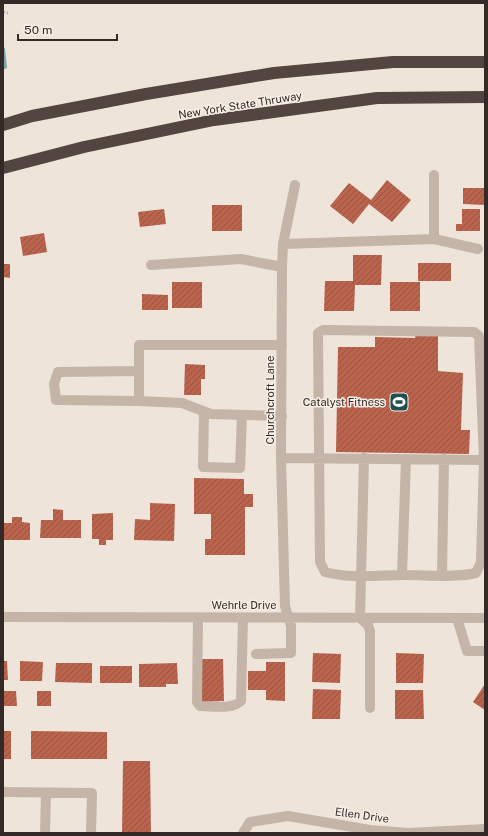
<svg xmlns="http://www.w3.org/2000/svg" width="488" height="836" font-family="'Public Sans',sans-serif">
<defs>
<pattern id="building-hatch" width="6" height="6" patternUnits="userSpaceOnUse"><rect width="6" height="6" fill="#ba644d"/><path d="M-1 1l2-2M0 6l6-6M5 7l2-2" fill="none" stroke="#985340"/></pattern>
</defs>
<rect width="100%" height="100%" fill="#efe4da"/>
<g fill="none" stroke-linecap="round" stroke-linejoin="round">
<path stroke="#7ca8a9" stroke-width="4" d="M3,49L5,67"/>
</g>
<path fill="url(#building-hatch)" d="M387,180L411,200L392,222L369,204L353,224L330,206L349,183L371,200Z
M463,188H485V205L463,204Z
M212,205H242V231H212Z
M164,209L166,224L140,227L138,212Z
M462,209H480V231H456V224H462Z
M44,233L47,252L23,256L20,237Z
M353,255H382L381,285H355L354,311H324L325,281H353Z
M418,263H451V281H418Z
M3,264H10V278L3,277Z
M172,282H202V308H172Z
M390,282H420V311H390Z
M142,294L168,295V310H142Z
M416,331L438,333V371L463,373L461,430H470L469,454L336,452L338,347H375V337L415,338Z
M185,364L205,365V379H201V395H184Z
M194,478L244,479V494H253V507H245V555H205V539H211V514H194Z
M150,503L175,504L174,541L134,540L135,519L150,520Z
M53,509L63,510V520H81V538H40L41,520H53Z
M113,513V540H106V545H99V539H92V514Z
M12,517H22V522L30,523V540H3V523H12Z
M313,653L341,654L340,683L312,682Z
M396,653L424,654L423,683H396Z
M200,659H223L224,701L201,702Z
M3,661H7L8,680H3Z
M20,661L43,662L42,681H20Z
M266,662H285V701L266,700V690H248V671H266Z
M56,663H92V683L55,682Z
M177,663L178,684H166V687H139V664Z
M100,666H132V683H100Z
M485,684V710L473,702Z
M313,689L341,690L340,719H312Z
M395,690H423L424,719H395Z
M3,691H16L17,706H3Z
M37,691H51V706H37Z
M3,731H11V759H3Z
M31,731L107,732V759H31Z
M123,761H150L151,833H122Z"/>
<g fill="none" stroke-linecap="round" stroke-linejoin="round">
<path stroke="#b19e92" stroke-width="2.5" stroke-dasharray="2 2" stroke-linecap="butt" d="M3,12L8,13"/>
<path stroke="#c5b4a8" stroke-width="10" d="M434,175V239
M283,244L434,239L478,249
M151,265L241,259L282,267
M323,330L474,332L479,336L484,460L481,562L476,573C454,578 428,575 405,575C379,575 350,579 325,572L320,562L318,333Z
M139,401L56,400L54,384L58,372L139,371
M204,411L203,467L240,468L242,415
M282,416L211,414L182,403L139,401V345H282
M281,458L485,460
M364,458L360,618L368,625L370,631V708
M402,575L406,459
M442,575L444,459
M3,617L485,618
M198,618L197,702L200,706C212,706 232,710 241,701L243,618
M457,618L467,651H485
M256,654L291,653V626L285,606L281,458L282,267L283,244L295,185
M3,792L92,793L91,833
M45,833L46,793
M243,833L250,822L288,816L370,830L408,833L485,829"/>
<path stroke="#53453f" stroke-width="12" d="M3,125L32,116L146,94L274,73L393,62H485
M3,168L84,147L214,120L377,98L485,97"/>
</g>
<defs>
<symbol id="stadium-square" viewBox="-11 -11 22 22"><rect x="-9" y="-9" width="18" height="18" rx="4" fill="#214e50" stroke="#f7efe6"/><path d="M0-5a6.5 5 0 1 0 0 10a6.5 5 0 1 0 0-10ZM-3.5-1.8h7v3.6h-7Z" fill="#fff"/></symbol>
</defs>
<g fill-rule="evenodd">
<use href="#stadium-square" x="388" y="391" width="22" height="22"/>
</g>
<g text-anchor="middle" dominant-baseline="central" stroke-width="3" stroke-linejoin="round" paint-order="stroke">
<g font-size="11" fill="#332a27" stroke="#f7efe6">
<text transform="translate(240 105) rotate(-9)">New York State Thruway</text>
<text transform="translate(270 400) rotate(-90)">Churchcroft Lane</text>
<text x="244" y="605">Wehrle Drive</text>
<text transform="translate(362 815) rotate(8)">Ellen Drive</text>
</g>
<g font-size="11" fill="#332a27" stroke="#f7efe6" text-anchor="end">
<text x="385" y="402">Catalyst Fitness</text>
</g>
</g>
<rect width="488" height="836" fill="none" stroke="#332a27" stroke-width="8"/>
<path d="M18 34v6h99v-6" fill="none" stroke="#332a27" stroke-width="2"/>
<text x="24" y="34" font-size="12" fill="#332a27" stroke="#f7efe6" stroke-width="3" paint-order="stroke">50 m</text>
</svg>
